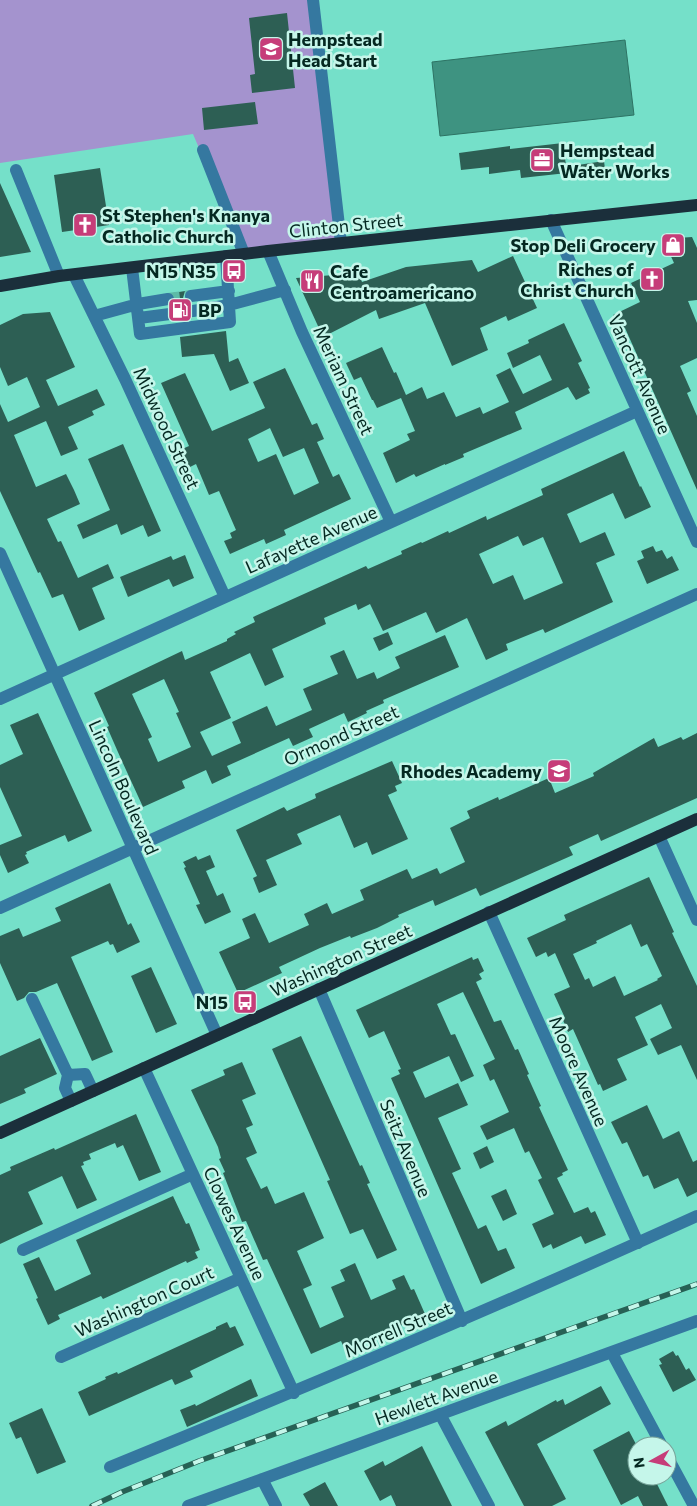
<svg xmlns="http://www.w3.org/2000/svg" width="697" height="1506" font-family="Commissioner,sans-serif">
<rect width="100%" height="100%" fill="#75e0c9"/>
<path fill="#a493ce" d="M0,0H313L341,243L244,254L193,134L0,163Z"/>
<path fill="#3e9381" stroke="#2d7364" d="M625,40L634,115L440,136L432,62Z"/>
<path fill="#2d5f54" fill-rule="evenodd" d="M287,13L295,88L252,93L250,75L255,74L249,18Z
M255,102L258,124L204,130L202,108Z
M563,143L567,173L521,178L520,170L489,174V167L461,170L459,153L510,146V149Z
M604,161L606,177L580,180L578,165Z
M100,168L109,225L96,227V230L76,233V230L62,232L54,175Z
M0,183L31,252L0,257Z
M692,237L697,248V300L688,301L697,323V358L680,366L691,391L687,393L697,416V490L625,328L621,330L613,315L640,302L631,283L674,263L663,239Z
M513,256L537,308L508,321L506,316L480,328L488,350L452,366L425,303L379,319L376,310L323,337L296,278L359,273L362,282L406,267L472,260L478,272Z
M185,291L183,298L185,301L190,304L186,308L185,313L187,316L192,319L173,321L177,318L178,313L176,309L171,306L176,301V297L173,293Z
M50,312L75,367L46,380L58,406L97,389L105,405L92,411L94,415L68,427L78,449L61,456L46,421L14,435L36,487L66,474L74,490L80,504L47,519L58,542L61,541L78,578L108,564L114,578L92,588L105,619L79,631L63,594L52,598L40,572L38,573L0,491V404L8,422L40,407L27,377L8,386L0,367V325L23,314Z
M564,323L582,361L578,363L590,388L588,389L590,393L576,400L568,387L515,412L522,429L463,454L464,457L445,465V464L416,477L414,474L396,483L383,453L410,440L407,434L415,431L401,398L377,408L373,400H372L361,377L354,380L346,363L382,347L394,373L396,372L406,395L422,387L427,399L444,392L456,417L480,407L483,414L509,402L496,375L510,368L523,394L552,380L540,355L513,368L507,353L529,343L528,340Z
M226,331L229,362L238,358L249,383L230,391L214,354L182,357L180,337Z
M285,368L312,425L317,423L324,439L317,442L333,477L339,474L351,499L284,530L286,535L266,544L264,539L230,554L224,541L232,538L230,533L236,530L219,491L209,495L196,464L188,468L180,450L189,446L161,383L185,373L212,431L265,408L253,382ZM270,428L283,457L304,448L319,483L294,495L276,454L258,462L248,439Z
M123,444L161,531L148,537L143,525L121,535L117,524L83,539L77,525L110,510L88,459Z
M624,451L640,487L641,486L651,507L625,519L613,493L567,514L580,543L605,532L615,555L596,563L613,602L545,633L543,629L506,644L508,650L486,660L467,618L436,633L426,612L383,631L370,604L358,610L356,604L324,618L326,624L272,649L284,677L265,686L250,653L210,672L231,718L200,732L212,756L241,743L232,722L267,706L276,726L312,710L303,689L338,674L330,656L344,650L357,679L374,672L377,679L400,668L395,657L445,635L459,667L383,700L384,703L366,711L367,713L348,722L344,713L309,729L313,737L293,746L289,738L227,766L231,775L212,784L206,770L182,781L185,788L143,807L121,759L107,727L109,726L94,693L182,651L185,660L227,641V639L236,634L234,632L255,622L253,617L366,566L368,569L402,554L401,551L421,542L422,543L448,531L449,533L486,516L487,520L543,495L541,489ZM518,536L523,546L543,537L563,583L524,600L513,575L493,584L479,554ZM164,679L179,712L176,713L191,747L158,762L148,739L152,737L132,694Z
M653,546L656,552L662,550L667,559L672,556L679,570L647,584L637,561L644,558L641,551Z
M185,555L194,578L173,587L169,579L128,597L120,577L171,556L173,560Z
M388,632L393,644L379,651L373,638Z
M38,713L92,831L68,842L65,835L26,852L27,854L25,855L29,863L8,873L0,855V845L22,836L0,787V765L23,754L10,725Z
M697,733V798L601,841L598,834L569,847L573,855L480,896L476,888L435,906L433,900L398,915L399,917L377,928L351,938L350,936L320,948L279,967L282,973L238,993L219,952L250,938L242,919L255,913L269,943L309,925L304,914L327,903L332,914L364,900L360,890L407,869L412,879L437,868L440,874L465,862L450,828L470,818L467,811L498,797L499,800L549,778L555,793L594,776L593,773L654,738L658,747L681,737L683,740Z
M392,761L402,783L395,786L397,791L388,795L408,839L372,855L367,842L354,848L340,815L297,834L302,844L266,860L277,885L259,893L253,878L257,876L236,830L284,807L287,811L316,798L315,794Z
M210,855L215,867L206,871L217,896L223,893L231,912L205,924L196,905L200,904L184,868L186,867L183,862L196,856L198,860Z
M649,877L674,932L672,933L697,986V1080L681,1045L658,1055L650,1039L672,1028L661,1004L635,1017L648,1045L617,1059L627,1080L603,1091L600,1084L598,1085L573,1029L568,1032L563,1020L565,1018L554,994L570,987L555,953L548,957L546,952L536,957L527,938L566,920L564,915ZM631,924L641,947L647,944L662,976L657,979L658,980L624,996L615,976L593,987L589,978L585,980L573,954L597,943L596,941Z
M110,883L128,925L131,923L140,942L117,953L113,944L110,945L108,941L71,957L113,1052L92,1061L57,983L36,992H29L24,998L17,1001L0,963V936L19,928L23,937L61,921L55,908Z
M472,957L473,960L478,958L484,971L479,974L482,979L476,982L494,1022L501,1020L515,1050L518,1049L529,1074L527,1075L541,1106L539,1107L568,1170L562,1173L563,1175L557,1178L574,1213L588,1207L591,1213L595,1211L606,1235L585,1244L581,1236L553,1249L551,1244L543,1248L532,1224L554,1214L538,1180L542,1178L529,1151L525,1153L514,1128L487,1140L480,1126L509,1112L494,1079L490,1081L483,1065L495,1059L463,992L437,1004L451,1035L455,1034L474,1076L461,1082L449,1056L413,1072L425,1098L458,1083L468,1105L438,1118L461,1169L452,1173L478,1229L486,1225L498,1251L506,1248L515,1268L481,1284L391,1078L400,1074L398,1070L401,1069L384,1031L369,1038L356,1010Z
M151,967L177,1024L156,1033L131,976Z
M301,1036L360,1166L362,1165L370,1183L367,1184L397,1250L377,1259L363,1229L350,1234L327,1181L330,1180L272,1049Z
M40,1038L57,1074L24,1089L26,1093L0,1104V1056Z
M242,1062L256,1094L242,1100L253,1125L246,1128L257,1153L246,1158L261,1189L267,1186L275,1204L304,1192L324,1238L297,1251L312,1285L303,1289L320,1328L344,1317L331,1287L345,1281L340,1270L355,1263L371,1300L396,1289L392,1280L404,1275L411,1290L414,1289L425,1314L346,1352L341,1341L311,1354L267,1259L263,1260L246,1221L242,1222L223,1173L225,1172L219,1159L221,1158L218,1147L191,1090L225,1075L223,1070Z
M647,1105L663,1139L679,1131L693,1162L697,1160V1192L687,1197L678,1178L654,1189L648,1175L643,1177L627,1142L622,1144L611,1122Z
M136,1114L161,1172L139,1181L123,1145L117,1148L115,1143L89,1154L91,1159L83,1162L84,1165L81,1166L97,1200L77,1209L62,1176L28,1192L43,1224L0,1244V1175L11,1170L10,1167L54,1148L55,1150Z
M487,1146L494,1162L480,1169L473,1153Z
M506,1189L517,1214L503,1221L491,1196Z
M173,1196L186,1224L189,1223L200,1250L195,1252L198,1258L187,1263L186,1261L103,1299L101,1296L58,1315L60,1319L48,1325L36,1299L38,1298L23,1264L39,1257L55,1291L91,1274L76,1240Z
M227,1322L230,1328L235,1326L244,1345L190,1371L193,1377L175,1385L172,1379L89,1416L78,1392L106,1379L105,1377L117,1372L118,1374L216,1329V1327Z
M673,1351L676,1356L678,1355L686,1370L689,1368L696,1380L673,1392L659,1365L662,1364L659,1359Z
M251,1379L258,1396L187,1427L180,1410L195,1404L196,1406Z
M601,1386L611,1404L537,1444L566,1499L552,1506H524L485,1432L506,1421L508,1426L556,1400L557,1402L563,1399L565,1405Z
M42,1408L66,1462L37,1474L21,1437L16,1439L9,1423Z
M629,1431L637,1446V1476H653L668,1506H643L638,1496L621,1505L593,1450Z
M422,1446L452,1506H396L391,1495L380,1501L364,1471L383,1461L385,1466Z
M325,1482L338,1506H310L303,1494Z"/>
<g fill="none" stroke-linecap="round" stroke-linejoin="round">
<path stroke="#5ebba7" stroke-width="12" stroke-dasharray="12 6" stroke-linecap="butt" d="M168,299L191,296
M170,314L193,311"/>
<path stroke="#3578a0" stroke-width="12" d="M313,0L341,243
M203,150L244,254
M16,170L59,276
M551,220L697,542
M268,251L302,332L391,522
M132,268L140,334L230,322L226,256
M74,275L125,379L225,597
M191,296L229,291
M193,311L229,305L285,290
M94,316L138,304L168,299
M139,318L170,314
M0,553L217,1035
M0,699L637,411
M659,836L697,920
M0,908L697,594
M489,912L638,1243
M319,989L462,1321
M32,999L68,1075L85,1074L93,1091
M144,1068L294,1393
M68,1075L65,1088L71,1101
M23,1250L193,1174
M612,1353L662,1446
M61,1357L241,1278
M440,1414L489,1506
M667,1456L694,1506
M110,1467C307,1387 503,1304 697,1216
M262,1479L276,1506
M188,1506L697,1321"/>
<path stroke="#1b2f3b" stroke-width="12" d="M0,286L59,276L268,251L697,205
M0,1133L697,819"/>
<defs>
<path id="rail" d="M92,1506L122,1492L199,1461L697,1284"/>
</defs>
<use href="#rail" stroke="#276155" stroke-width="5.5"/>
<use href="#rail" stroke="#c5f6ea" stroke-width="4" stroke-dasharray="11" stroke-linecap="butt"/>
</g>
<defs>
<symbol id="school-square" viewBox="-11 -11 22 22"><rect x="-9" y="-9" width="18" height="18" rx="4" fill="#c63d79" stroke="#c5f6ea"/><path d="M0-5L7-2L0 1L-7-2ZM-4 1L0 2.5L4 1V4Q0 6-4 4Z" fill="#fff"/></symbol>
<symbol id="office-square" viewBox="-11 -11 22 22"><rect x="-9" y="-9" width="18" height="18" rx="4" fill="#c63d79" stroke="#c5f6ea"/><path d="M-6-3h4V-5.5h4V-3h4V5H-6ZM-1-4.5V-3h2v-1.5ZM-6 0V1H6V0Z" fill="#fff"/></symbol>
<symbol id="church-square" viewBox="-11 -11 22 22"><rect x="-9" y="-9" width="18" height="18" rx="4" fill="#c63d79" stroke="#c5f6ea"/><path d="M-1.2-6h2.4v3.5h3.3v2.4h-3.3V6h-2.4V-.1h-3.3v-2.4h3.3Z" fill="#fff"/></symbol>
<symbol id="shop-square" viewBox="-11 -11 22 22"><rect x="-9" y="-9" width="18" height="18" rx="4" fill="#c63d79" stroke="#c5f6ea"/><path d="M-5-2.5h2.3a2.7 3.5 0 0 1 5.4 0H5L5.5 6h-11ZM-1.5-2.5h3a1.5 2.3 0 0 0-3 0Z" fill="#fff"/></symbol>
<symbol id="bus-square" viewBox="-11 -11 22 22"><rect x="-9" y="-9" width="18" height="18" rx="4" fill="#c63d79" stroke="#c5f6ea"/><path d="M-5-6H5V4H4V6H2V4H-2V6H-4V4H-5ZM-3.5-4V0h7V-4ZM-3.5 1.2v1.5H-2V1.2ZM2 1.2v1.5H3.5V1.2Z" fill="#fff"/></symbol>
<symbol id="restaurant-square" viewBox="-11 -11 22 22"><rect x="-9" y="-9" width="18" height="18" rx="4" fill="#c63d79" stroke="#c5f6ea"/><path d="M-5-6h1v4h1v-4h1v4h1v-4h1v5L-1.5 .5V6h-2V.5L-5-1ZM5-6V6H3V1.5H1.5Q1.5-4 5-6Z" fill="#fff"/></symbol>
<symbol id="fuel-square" viewBox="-11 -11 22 22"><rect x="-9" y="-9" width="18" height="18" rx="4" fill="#c63d79" stroke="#c5f6ea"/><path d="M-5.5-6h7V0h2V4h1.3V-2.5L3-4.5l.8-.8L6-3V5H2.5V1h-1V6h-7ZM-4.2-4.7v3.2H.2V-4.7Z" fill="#fff"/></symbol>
</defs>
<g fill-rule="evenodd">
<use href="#school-square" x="257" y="35" width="28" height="28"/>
<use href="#office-square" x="528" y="146" width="28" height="28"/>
<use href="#church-square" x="71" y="211" width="28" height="28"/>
<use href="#shop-square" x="659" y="231" width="28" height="28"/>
<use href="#bus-square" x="220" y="257" width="28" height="28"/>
<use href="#church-square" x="638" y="265" width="28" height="28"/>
<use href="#restaurant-square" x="298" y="267" width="28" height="28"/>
<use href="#fuel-square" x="166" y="296" width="28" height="28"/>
<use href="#school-square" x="545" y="757" width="28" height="28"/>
<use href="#bus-square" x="231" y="988" width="28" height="28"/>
</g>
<g text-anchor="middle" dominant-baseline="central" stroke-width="5" stroke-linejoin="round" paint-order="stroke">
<g font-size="18" font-weight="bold" fill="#042821" stroke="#c5f6ea" text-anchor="start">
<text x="288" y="39">Hempstead<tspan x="288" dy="21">Head Start</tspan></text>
<text x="560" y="150">Hempstead<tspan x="560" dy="21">Water Works</tspan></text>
<text x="102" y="215">St Stephen's Knanya<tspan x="102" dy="21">Catholic Church</tspan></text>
<text x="656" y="245" text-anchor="end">Stop Deli Grocery</text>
<text x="634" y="269" text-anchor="end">Riches of<tspan x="634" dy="21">Christ Church</tspan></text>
<text x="216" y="271" text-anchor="end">N15 N35</text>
<text x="330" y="271">Cafe<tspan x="330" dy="21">Centroamericano</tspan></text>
<text x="198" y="310">BP</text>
<text x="542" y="771" text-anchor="end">Rhodes Academy</text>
<text x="228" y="1002" text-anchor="end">N15</text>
</g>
<g font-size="18" fill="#042821" stroke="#c5f6ea">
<text transform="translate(346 225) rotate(-6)">Clinton Street</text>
<text transform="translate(640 374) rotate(66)">Vancott Avenue</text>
<text transform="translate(344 380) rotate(65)">Meriam Street</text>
<text transform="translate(167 428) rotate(65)">Midwood Street</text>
<text transform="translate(311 539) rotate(-24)">Lafayette Avenue</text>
<text transform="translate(341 735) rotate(-24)">Ormond Street</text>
<text transform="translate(124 787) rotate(66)">Lincoln Boulevard</text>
<text transform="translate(341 960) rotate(-24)">Washington Street</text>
<text transform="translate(579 1071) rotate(66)">Moore Avenue</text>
<text transform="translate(406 1148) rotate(67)">Seitz Avenue</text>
<text transform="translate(235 1223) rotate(65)">Clowes Avenue</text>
<text transform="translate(144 1301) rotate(-24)">Washington Court</text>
<text transform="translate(398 1329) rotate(-23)">Morrell Street</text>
<text transform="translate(436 1397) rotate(-20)">Hewlett Avenue</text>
</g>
</g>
<g transform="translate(652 1461) rotate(262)"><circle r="24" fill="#c5f6ea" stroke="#78a49a"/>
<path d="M0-4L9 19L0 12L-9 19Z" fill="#c63d79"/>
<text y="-8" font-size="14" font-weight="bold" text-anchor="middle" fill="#042821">N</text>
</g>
</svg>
